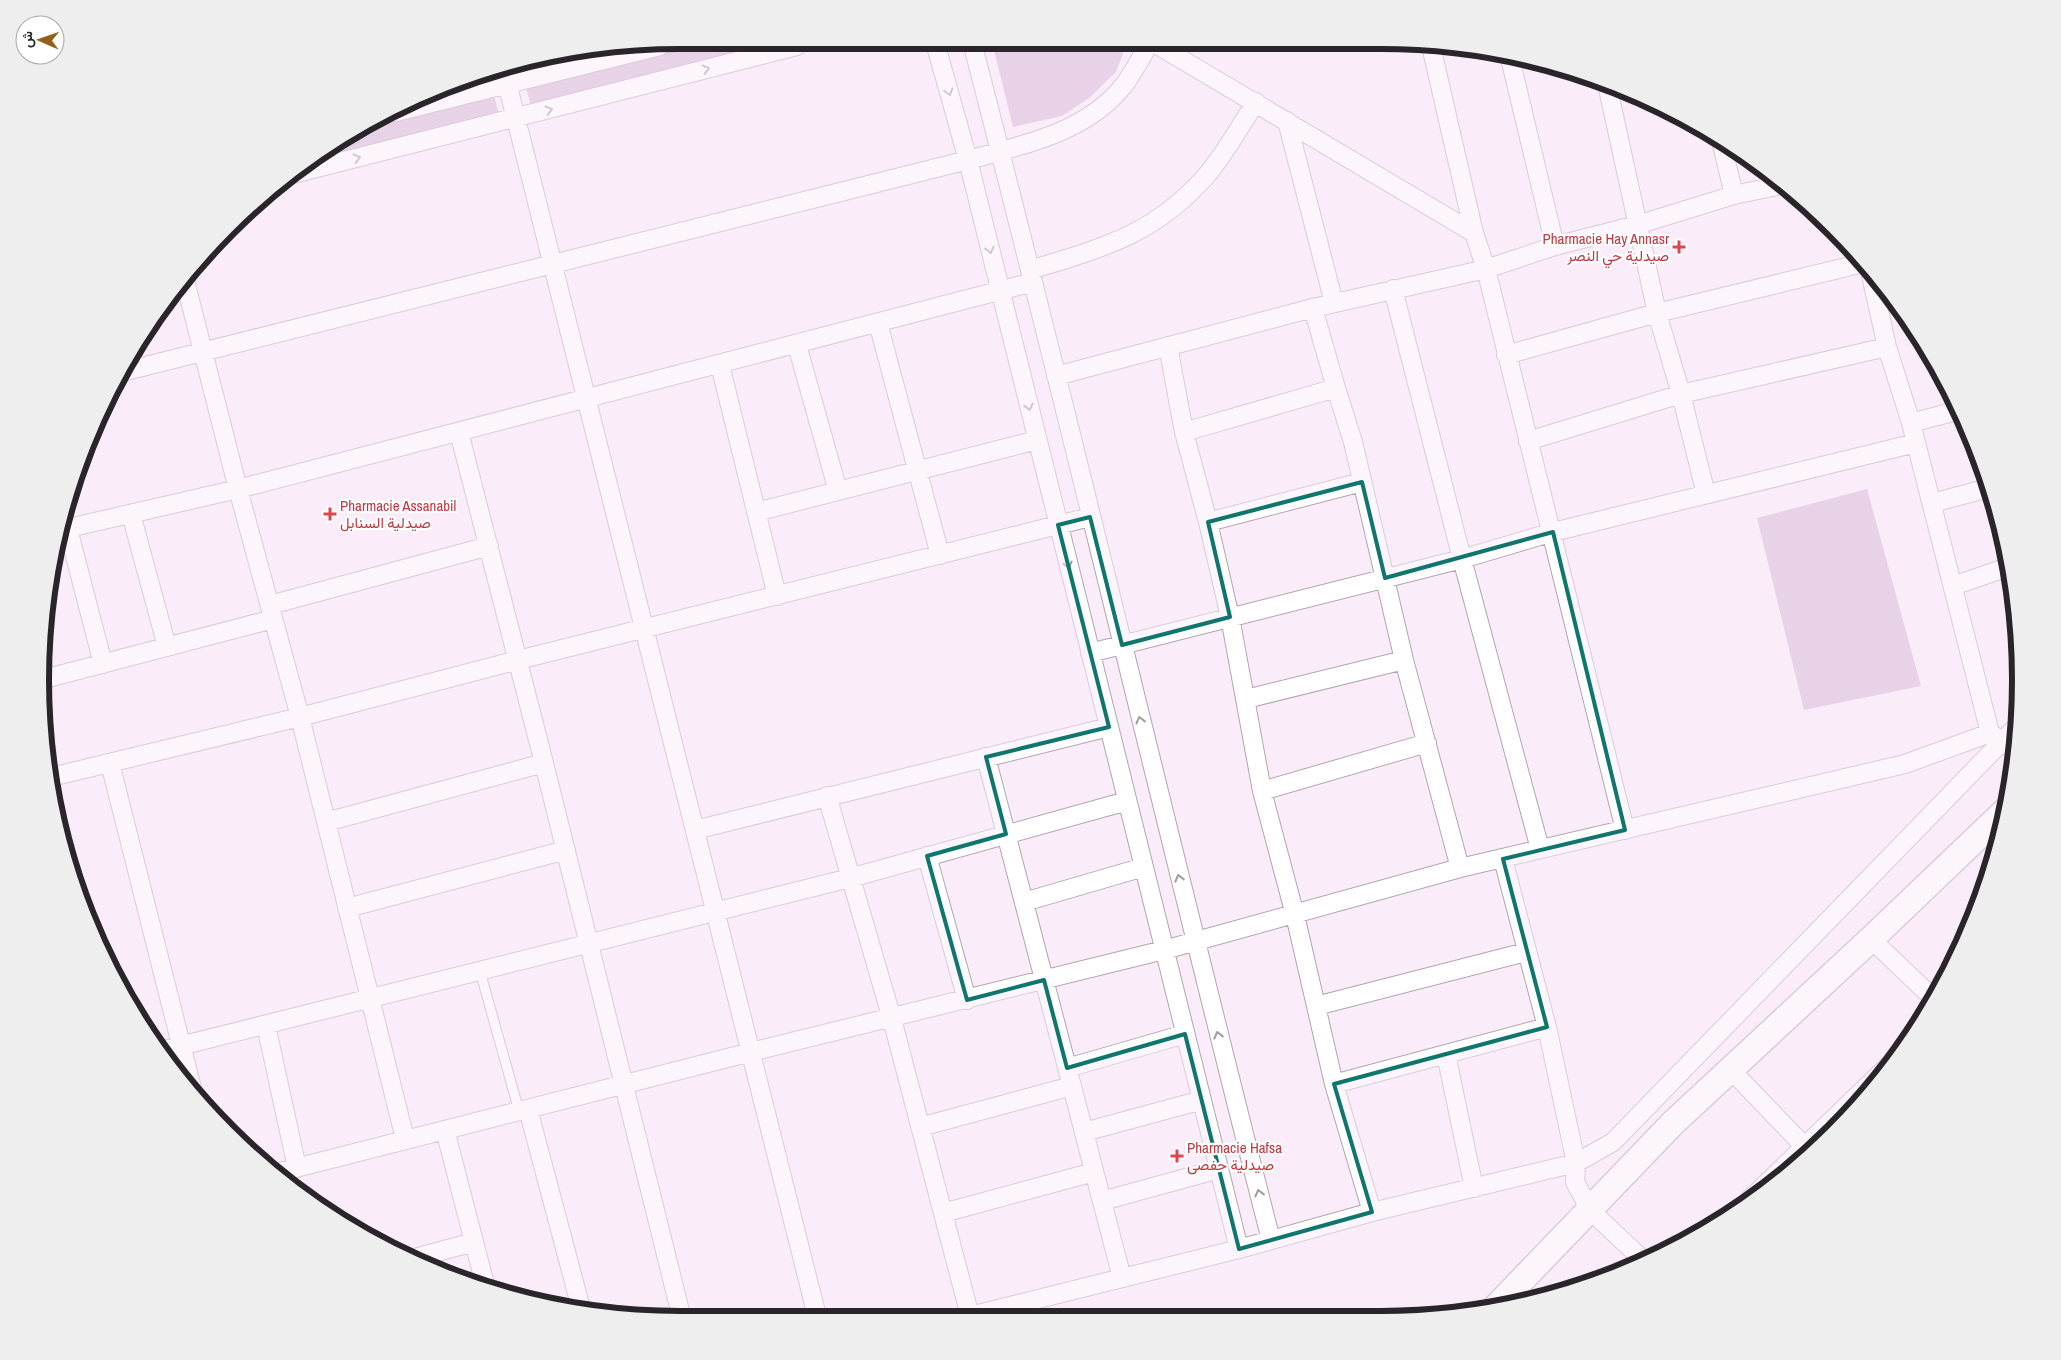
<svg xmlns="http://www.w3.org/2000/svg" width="2061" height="1360" font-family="'Archivo Narrow',Vazirmatn,sans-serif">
<rect width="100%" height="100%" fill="#faedf9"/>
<path fill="#d3b2d1" d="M688,46H767L531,106L526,87Z
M993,46H1126L1116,72L1089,98L1062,116L1013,127Z
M494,95L499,115L305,163L324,148L367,127Z
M1867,489L1921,686L1804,710L1757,518Z"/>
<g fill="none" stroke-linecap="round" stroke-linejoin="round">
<defs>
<path id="lane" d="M480,971L519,1111"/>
<path id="street" d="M936,46L968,160L1239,1249
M973,46C1076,443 1169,842 1271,1240
M1159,46L1474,233
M1431,46L1474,233L1486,269L1625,830
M1509,54L1555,246
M503,67L817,1316
M1607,84L1657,313L1681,394L1706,494
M396,112L660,46
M1287,121L1334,303
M1722,145L1734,195
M293,174L797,46
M1030,270C1102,248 1154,235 1206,176C1225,154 1240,126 1256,102
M1870,271L1887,347L1911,423L1990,733L2016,751
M184,277L238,489L300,717L405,1139
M1393,289L1462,559L1540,849
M1313,308L1336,388
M878,323L940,555
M797,345L838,491
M1168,346L1184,432L1208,522L1230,617L1262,791L1295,915L1334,1084L1372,1212
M1506,355L1657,313L1863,263
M720,365L777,596
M126,371L968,160C1023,145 1086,133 1124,85C1133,73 1140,59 1148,46
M1056,376L1313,308L1486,269L1555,246L1637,225L1734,195L1781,185
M1911,423L1960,410
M459,432L544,763L681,1315
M1184,432L1336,388L1353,442L1404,660L1460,868
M1528,441L1681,394L1887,347
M1932,503L1989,488
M756,512L1037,440
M131,514L167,647
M1208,522L1362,482
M68,529L103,664
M60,530L238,489L1033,282
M1953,586L2008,567
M270,605L489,546
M1090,653L1462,559L1553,532L1916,443
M44,679L273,619
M1246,699L1404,660
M986,757L1122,1278
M110,763L193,1092
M51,777L300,717L518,660L1090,517
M1262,791L1427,743
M827,796L892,1019L970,1316
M326,822L544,763
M695,830L1109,727
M927,856L967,1000
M1503,859L1547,1027L1576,1163L1575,1182L1590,1210L1644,1261
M1024,902L1144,867
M347,908L566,850
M1871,939L1935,1000
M1316,1006L1526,952
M266,1025L297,1168
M160,1051L850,878L1127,801
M1446,1054L1474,1188
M1067,1068L1185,1034
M1730,1069L1804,1146
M1334,1084L1547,1027
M528,1109L582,1312
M920,1127L1072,1086
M445,1130L486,1288
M1084,1132L1202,1100
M276,1173L751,1052L1164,950L1460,868L1905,764L1990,733
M1102,1201L1219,1169
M1747,1202L1888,1066
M943,1213L1094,1172
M411,1259L474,1242
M970,1316L1239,1249L1372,1212L1576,1163L1613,1142L2017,726"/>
<path id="secondary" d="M1496,1307L1673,1123L1871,939L2005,811"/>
</defs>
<use href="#lane" stroke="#b1a5b0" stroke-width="11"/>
<use href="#street" stroke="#b1a5b0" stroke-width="20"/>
<use href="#secondary" stroke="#b1a5b0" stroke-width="28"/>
<use href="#lane" stroke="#fff" stroke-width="9"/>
<use href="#street" stroke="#fff" stroke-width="18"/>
<use href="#secondary" stroke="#fff" stroke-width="25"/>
</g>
<defs><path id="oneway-chevron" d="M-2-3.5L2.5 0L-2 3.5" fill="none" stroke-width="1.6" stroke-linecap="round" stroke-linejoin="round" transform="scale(1.25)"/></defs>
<g stroke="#9f9d9f">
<use href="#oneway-chevron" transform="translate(706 69) rotate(-15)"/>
<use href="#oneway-chevron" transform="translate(949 92) rotate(74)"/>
<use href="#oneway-chevron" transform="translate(549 110) rotate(-15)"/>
<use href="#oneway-chevron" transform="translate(357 158) rotate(-14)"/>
<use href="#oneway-chevron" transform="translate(990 250) rotate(76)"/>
<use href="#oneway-chevron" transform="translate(1029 407) rotate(76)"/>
<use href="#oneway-chevron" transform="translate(1068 565) rotate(76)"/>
<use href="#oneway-chevron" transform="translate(1140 720) rotate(-104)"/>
<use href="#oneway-chevron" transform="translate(1179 878) rotate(-104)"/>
<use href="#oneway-chevron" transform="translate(1218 1035) rotate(-104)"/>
<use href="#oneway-chevron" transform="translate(1259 1193) rotate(-104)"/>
</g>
<path d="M0 0H2061V1360H0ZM1362,482L1385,578L1553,532L1625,830L1503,859L1547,1027L1334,1084L1372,1212L1239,1249L1185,1034L1067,1068L1044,980L967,1000L927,856L1006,834L986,757L1109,727L1058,525L1090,517L1122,645L1230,617L1208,522Z" fill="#faedf9" fill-opacity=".55" fill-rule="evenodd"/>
<path fill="none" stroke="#0f766e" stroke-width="4" stroke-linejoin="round" d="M1362,482L1385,578L1553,532L1625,830L1503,859L1547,1027L1334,1084L1372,1212L1239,1249L1185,1034L1067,1068L1044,980L967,1000L927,856L1006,834L986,757L1109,727L1058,525L1090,517L1122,645L1230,617L1208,522Z"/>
<g fill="#e0444e" stroke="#fff" stroke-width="2">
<path d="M1676.5 239.5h5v5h5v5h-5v5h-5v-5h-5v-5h5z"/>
<path d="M327.5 506.5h5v5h5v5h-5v5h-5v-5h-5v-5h5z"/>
<path d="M1174.5 1148.5h5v5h5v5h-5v5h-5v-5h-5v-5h5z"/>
</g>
<g text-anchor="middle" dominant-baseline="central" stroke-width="4.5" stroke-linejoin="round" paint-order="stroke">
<g font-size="15" fill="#be3a42" stroke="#fff" text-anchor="start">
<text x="1669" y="238" text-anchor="end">Pharmacie Hay Annasr<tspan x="1669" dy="17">صيدلية حي النصر</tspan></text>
<text x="340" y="505">Pharmacie Assanabil<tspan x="340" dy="17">صيدلية السنابل</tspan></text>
<text x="1187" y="1147">Pharmacie Hafsa<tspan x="1187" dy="17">صيدلية حفصى</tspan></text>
</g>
</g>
<path d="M0 0H2061V1360H0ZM680 49H1381A631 631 0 0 1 2012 680V680A631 631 0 0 1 1381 1311H680A631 631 0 0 1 49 680V680A631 631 0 0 1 680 49Z" fill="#eee" fill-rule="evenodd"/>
<path fill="none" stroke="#2a252a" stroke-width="6" d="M680 49H1381A631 631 0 0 1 2012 680V680A631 631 0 0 1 1381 1311H680A631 631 0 0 1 49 680V680A631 631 0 0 1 680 49Z"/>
<g transform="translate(40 40) rotate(272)"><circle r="24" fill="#ffffff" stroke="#aaa8aa"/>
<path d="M0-4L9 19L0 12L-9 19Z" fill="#976019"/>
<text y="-8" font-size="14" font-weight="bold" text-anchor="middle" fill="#2a252a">ش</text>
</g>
</svg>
